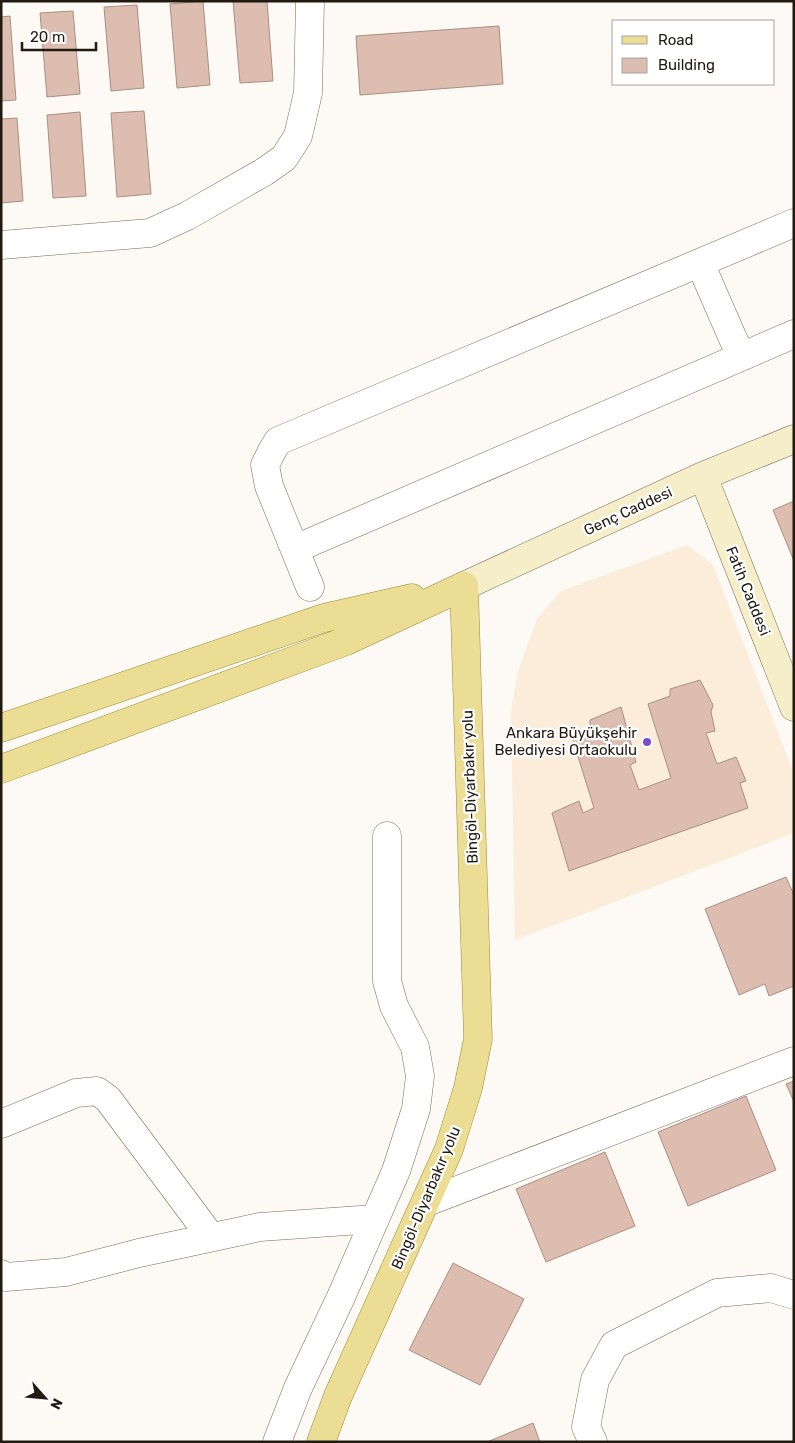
<svg xmlns="http://www.w3.org/2000/svg" width="795" height="1443" font-family="Rubik,sans-serif">
<rect width="100%" height="100%" fill="#fdf9f4"/>
<path fill="#fcecda" d="M687,545L713,565L794,774V833L515,940L511,711L518,671L537,619L561,591Z"/>
<path fill="#dcbdb0" stroke="#ab8e82" d="M203,1L210,85L177,88L170,4Z
M233,1H267L273,81L240,83Z
M137,5L144,88L111,91L104,7Z
M73,11L80,94L47,97L40,13Z
M10,16L16,100L1,101V17Z
M499,26L503,84L360,95L356,36Z
M144,111L151,194L117,197L111,113Z
M80,112L86,196L53,198L47,115Z
M17,118L23,201L1,203V119Z
M794,501V561L773,510Z
M700,680L713,705L711,712L715,731L706,733L717,764L736,757L746,781L740,783L748,808L569,871L552,813L579,801L583,813L594,808L572,737L590,729V720L621,707L636,762L630,765L639,790L671,778L648,704L670,696V689Z
M786,877L794,895V986L769,996L765,984L739,995L705,909Z
M794,1081V1102L786,1084Z
M746,1096L776,1170L688,1206L658,1132Z
M605,1152L635,1226L546,1262L516,1189Z
M453,1263L524,1299L480,1385L409,1350Z
M533,1423L540,1442H487Z"/>
<g fill="none" stroke-linecap="round" stroke-linejoin="round">
<defs>
<path id="street" d="M1,245L150,233L187,216L264,172L284,158L298,136L308,93L310,1
M700,263L741,357
M295,549L794,334
M310,587L269,486L265,465L272,451L278,441L794,223
M1,1124L76,1093L97,1091L108,1099L211,1237
M427,1202L794,1061
M1,1274L6,1277L66,1272L139,1253L260,1227L375,1219
M277,1442L298,1388L341,1297L396,1171L416,1109L420,1076L415,1047L394,1006L387,981V836
M593,1442L586,1427L595,1380L614,1345L717,1293L771,1288L794,1295"/>
<path id="secondary" d="M703,476L794,707
M464,586L703,476L794,439"/>
<path id="primary" d="M1,728L324,618L412,598
M1,769L346,641L464,586
M321,1442L338,1396L449,1149L468,1088L478,1039L464,586"/>
</defs>
<use href="#street" stroke="#7b6954" stroke-width="29"/>
<use href="#secondary" stroke="#7b6954" stroke-width="29"/>
<use href="#primary" stroke="#9b8a37" stroke-width="29"/>
<use href="#street" stroke="#fff" stroke-width="28"/>
<use href="#secondary" stroke="#f5eec9" stroke-width="28"/>
<use href="#primary" stroke="#ebdd94" stroke-width="28"/>
</g>
<circle fill="#794fc8" stroke="#fff" stroke-width="2" cx="647" cy="742" r="5"/>
<g text-anchor="middle" dominant-baseline="central" stroke-width="4.5" stroke-linejoin="round" paint-order="stroke">
<g font-size="15" fill="#211a11" stroke="#fff">
<text transform="translate(628 511) rotate(-25)">Genç Caddesi</text>
<text transform="translate(748 591) rotate(68)">Fatih Caddesi</text>
<text transform="translate(470 787) rotate(-92)">Bingöl-Diyarbakır yolu</text>
<text transform="translate(426 1198) rotate(-67)">Bingöl-Diyarbakır yolu</text>
</g>
<g font-size="15" fill="#211a11" stroke="#fff" text-anchor="end">
<text x="637" y="733">Ankara Büyükşehir<tspan x="637" dy="17">Belediyesi Ortaokulu</tspan></text>
</g>
</g>
<rect width="795" height="1443" fill="none" stroke="#211a11" stroke-width="5"/>
<rect x="612" y="20" width="162" height="65" fill="#ffffff" stroke="#a6a3a0"/>
<rect x="622" y="36" width="25" height="8" fill="#ebdd94" stroke="#a6a3a0"/>
<text x="658" y="45" font-size="15" fill="#211a11">Road</text>
<rect x="622" y="58" width="25" height="15" fill="#dcbdb0" stroke="#a6a3a0"/>
<text x="658" y="70" font-size="15" fill="#211a11">Building</text>
<g transform="translate(45 1398) rotate(117)" stroke="#ffffff" stroke-width="4" paint-order="stroke">
<path d="M0-4L9 19L0 12L-9 19Z" fill="#211a11"/>
<text y="-8" font-size="14" font-weight="bold" text-anchor="middle" fill="#211a11">N</text>
</g>
<path d="M22 42v8h74v-8" fill="none" stroke="#211a11" stroke-width="2.5"/>
<text x="30" y="42" font-size="15" fill="#211a11" stroke="#ffffff" stroke-width="4" paint-order="stroke">20 m</text>
</svg>
